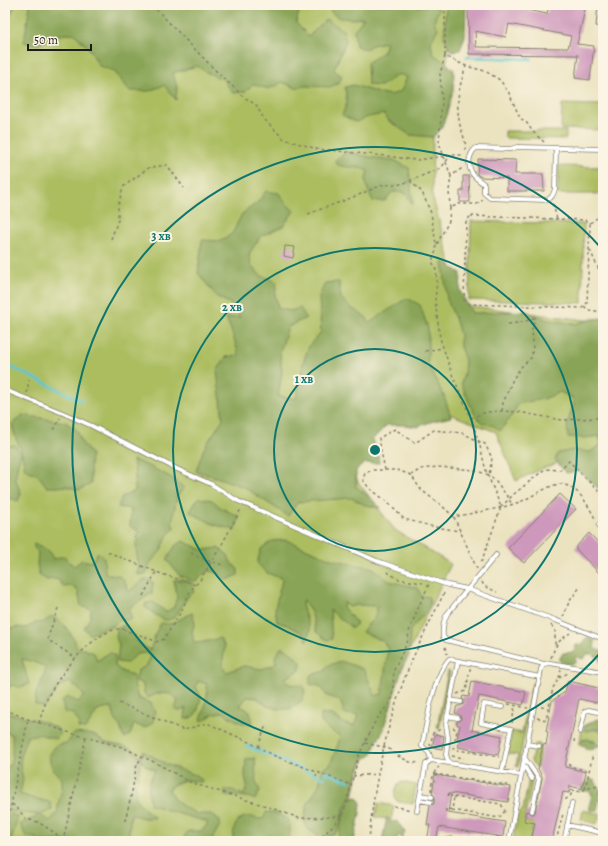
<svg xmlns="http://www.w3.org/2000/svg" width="608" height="846" font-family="Alegreya,serif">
<rect width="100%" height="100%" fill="#fcf5e5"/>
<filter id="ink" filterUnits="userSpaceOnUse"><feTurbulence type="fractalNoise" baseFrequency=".025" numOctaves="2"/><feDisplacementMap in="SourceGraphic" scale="8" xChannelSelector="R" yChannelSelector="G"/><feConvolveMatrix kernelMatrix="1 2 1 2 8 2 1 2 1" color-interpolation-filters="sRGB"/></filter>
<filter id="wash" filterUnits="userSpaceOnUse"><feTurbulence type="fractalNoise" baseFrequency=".012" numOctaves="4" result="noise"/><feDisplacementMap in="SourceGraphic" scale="16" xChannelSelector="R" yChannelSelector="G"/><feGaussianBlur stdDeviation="0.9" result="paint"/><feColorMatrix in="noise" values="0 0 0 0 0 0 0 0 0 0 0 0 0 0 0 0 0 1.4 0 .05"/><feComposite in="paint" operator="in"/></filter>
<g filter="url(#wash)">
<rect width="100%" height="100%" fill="#ebe3c0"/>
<path fill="#acbd61" stroke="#646c3e" d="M5,5H449L448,54L433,139L432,195L462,305L602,322L603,483L572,458L541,469L516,481L496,432L447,413L382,424L353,466L358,482L395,530L451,564L402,666L374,741L358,773L344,841H5Z
M562,104L603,105V130L561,129Z
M505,131H566V139L505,138Z
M558,166L603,167V194H558Z
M471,221L584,224L582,303L469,300Z
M448,671L450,672L439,729L437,728Z
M532,683H534L518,767L516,766L518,755L508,754L512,731L522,733Z
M582,729C587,733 588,731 593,730C596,730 599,731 602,732L600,742L590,740L588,739L580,740Z
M535,744H541L537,768L531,761Z
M529,779L532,783L524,821L534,823L530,841L513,840L518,813L523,810Z
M402,782L416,785L413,804C409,803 403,803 399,802C391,799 395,785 402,782Z
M378,803L394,806L391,820L375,817Z
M583,810L600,814L597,824L581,820Z"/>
<path fill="#89a457" stroke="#52603a" d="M5,5H15L9,21L5,19Z
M30,5H301L296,23L309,36L326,19L343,30L346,41L334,70L342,76L339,83L330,87L305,86L296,88L282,82C268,91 268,89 253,84L245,92L233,93L223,79L208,73L197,66L173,73L177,87L176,100L164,85L149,91H130L114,71L99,66L90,50L74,33L58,35L38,45L24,42Z
M331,5H416L417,7C426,5 429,5 439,8L434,22L438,28L431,42L433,54L445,62L454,70L453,91L447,113L441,129L433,137L410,135L389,121L384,114L368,117L356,122L342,115L347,103L345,87L354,85L378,93L391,95L401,91L407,77L399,74L381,86L368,85L367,63L383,52L386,42L372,45L365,49L356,46L354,30L364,18L353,19L339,18L330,11Z
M446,5H466L465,36L460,50L451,51L444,37Z
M346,152L375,158L394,160L409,168L413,205L404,192H392L385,201H373C368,190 363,183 368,171C365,170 362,168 358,168C350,166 340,169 334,161Z
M266,191L279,193L284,201L294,211L283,226L261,236L249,254L251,265L260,275L277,282L275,295L278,308L290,311L300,308L306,318L288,327L280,352L282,372L278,396L296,399C300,382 301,365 308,349C310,343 317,337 321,332L319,297L325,283L339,282L341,298L350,307L367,318L369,323L407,298L420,305L428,328V364L444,396L451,417L430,422L417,427L405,425H387L372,440L377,449L379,463H365L356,470V487L372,499L380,508L365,505L352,498L298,502L288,516L244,487L216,477L196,471L204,448L223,419L217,371L226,357L239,355L231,330L226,318L240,317L231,304L217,297L198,273L202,240L220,241L232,234L242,214L258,202Z
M443,262L461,273L460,291L472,313L526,311L548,320L575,324L592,319L603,318V492H602L580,471L566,473L555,460L558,453L574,450L590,452L601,444L599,436L584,438L568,437L567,424L574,404L572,398L560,392L544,399L532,401L518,404L513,414L500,431L494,426L482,423L478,419L473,411L465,393L461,383L464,374L465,360L460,347V335L456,321L447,299Z
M23,415L65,422L77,430L82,443L91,454L90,468L91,484L79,490L66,486L57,487H47L38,475L25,469L21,450L16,439L12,424Z
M15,445L21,454L18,463L15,479L21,493L18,501L5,497V446Z
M133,460L151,467L172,478L184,488L177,496L172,522L174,528L167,536L161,551L150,563L146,575L136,574L139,567L137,556L136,544L138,531L130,526L131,509L118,507L122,497L135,491V475Z
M198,498L212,500L220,507L239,517L235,530L215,525L190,512Z
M286,540L331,559L373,568L389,581L418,588L421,596L429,597L430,604L425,613L410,630L409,656L403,666L383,731L376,743L371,756L363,759L358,772L353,792L344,808L341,823L346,808L352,798L357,797L361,803L360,813L354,841H338L341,824L335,834L322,838L306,828L305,816L308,803L319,785L323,768L330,765L338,744L340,736L329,730L321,722V714L332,715L345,724L354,726L358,715L344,714C341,700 341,700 327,696L321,687L310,684V675L325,671L327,666L341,661L363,669L366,674L375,696L382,694L388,649L383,641L362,632L368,624L375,617L377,606L357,605L349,607L344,602L343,607L357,624L352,628L330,610L332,639L327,640L316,632L312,614L303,599L302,605L310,630L307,641L304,634L287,625L277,622L275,608L282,580L281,578L267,573L257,563L261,549L272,541Z
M183,541L198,548L203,550L218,548L228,555L231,563L238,569V575L227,580L217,572L208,571L196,581L180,576L167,560L175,546Z
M34,543L49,551L53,559L64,556L74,566L82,560L92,562L98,552L104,558L105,573C124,577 121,574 129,592L140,582L147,579L153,582L152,593L128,609L132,619L118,621L113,626L102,629L90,635L84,628L90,618L91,609L81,606L78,591L72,586L64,587L57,579L47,580L39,575L37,565L38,552L34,548Z
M174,580H183L192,582L194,592C191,594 188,596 187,598C181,606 176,622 165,620C158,618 151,611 145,607L146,603L153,602L166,612L174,607L177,597Z
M192,613L195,622L192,632L194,643L204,642L220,638L225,647L223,660L224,670L227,672L244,666L262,669L276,664L275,656L282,647L290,652L301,662L300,670L284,679L289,684L303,686L305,692L301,701L294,707L287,709H277L268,706L257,698L247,697L240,706L250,711L253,723L245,724L231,718L223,712L213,714L203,721L201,720C205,707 208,698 207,684L198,681L196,687L201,697C199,707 197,719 185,719L186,708L179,711L174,709L177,704V699L170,694L158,693L148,698L144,693L143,684L136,681L138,670L146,666L151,657L146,653L137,654L127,663L117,662L119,645L116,637L117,629L124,625C131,637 138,644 150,650L156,632L161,623L170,624Z
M52,616C67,625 71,633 78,649H84L94,653L97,661L110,652L115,656V666L123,672L133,675L135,688L138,698L151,703L155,712L153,722L145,728L134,724L130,735L124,738L119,724L115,719L112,707L97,711L91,721L85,729L78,728L79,722L73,714L64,712L62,701L67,697L79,702L84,696L79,689L69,682L60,686L44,707L35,704L36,693L43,678L46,668L37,663L22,659L29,684L20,687L11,685L5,697V654L6,653L5,631L16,627L26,628L35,623L44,622Z
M589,638L595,641L594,649L601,651H603V663H601L599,657L594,656L592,654H587L583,659L575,656L576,662L572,664H563L559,660L563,653L574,652L576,645L584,644V640Z
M5,712L43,722L57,728L60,735L56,739L38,734L27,737L22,750L20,764L23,780L20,794L32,798L50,802L52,810L40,815L50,821L57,813L59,801L62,789V779C53,771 50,766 49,754L57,745L67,743L75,733C81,734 88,734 94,735C97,736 99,739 102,741C113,747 135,743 140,759L143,751L168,765L184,771L196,775L203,781L201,782L185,780L173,785L169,789L173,798L184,807L197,814H211L220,820V825L212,839L200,841H182L188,831H200L206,827L208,822L176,813L151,805C146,791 148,783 155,770L146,766L141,760C140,769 133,793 137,800C141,808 150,812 155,818H143L131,814L128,841H35L37,838L26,837L20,824L34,818L39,815L11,811L5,808V768L10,765L12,756V736L11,734L5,732Z
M597,719L603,720L602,730C600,730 596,729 594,729C589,730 588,732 584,729V726Z
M588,739L590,741L595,742L600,745L594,749L588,750L584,745L581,746L578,743L581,741Z
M255,758L256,782L260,791L255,800C252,799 249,797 246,797C239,796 232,797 225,796V790H232L244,795L247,786L245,775L246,759Z
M590,779L595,781L601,791L597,810H590L589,806L592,795L589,791H583L579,788Z
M266,812L275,813L289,820C291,827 289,834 290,841H233C233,832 234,820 245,817C247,817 250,816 252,817C258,818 256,820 264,818Z
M9,813L18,817L11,841H5V815Z
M387,817L390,822L398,821L401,827L405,832L402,839L398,834L397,840L392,841H382Z"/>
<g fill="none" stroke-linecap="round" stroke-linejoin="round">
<path stroke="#59c6d1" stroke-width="2.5" d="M467,57L531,59
M5,364L82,401
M247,746L324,778
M324,772L349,781"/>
</g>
<g id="blocks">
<path fill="#cd98bb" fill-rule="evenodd" d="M468,5H502L547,14L549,5H586L577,44L594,46L590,80L575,78L578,55L469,54ZM509,24L571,36L568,48L476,47L475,31L506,37Z
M598,5H603V27L596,26Z
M478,159L516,160L515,174H543L544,191H507V178L481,177L477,174Z
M463,176H469L470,202H460V191H463Z
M285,246L295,247L293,258L284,256Z
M560,494L576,509L524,563L508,548Z
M589,533L603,547V577L575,548Z
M472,681L526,692L523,705L479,696L472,730L502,736L498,755L458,747L460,739H457L460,725H457V721H460L461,718L459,714L455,713L457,706H460L464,704V700L462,699L463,696L469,697Z
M568,681L603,689V704L579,699L565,767L586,772L582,789L570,786L569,793L563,792L552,841H531L535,823L524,821L526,811L529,812L532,814H534L535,812L542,779V776L538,769L543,744L546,745L548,732L546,731L552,701L565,692Z
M435,734L444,736L442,749L432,747Z
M435,775L511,787L508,802L451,793L448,813L505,822L503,837L439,827L436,841H427L430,825H427L430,805L434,804V800L435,797L434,795L432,794Z"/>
</g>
</g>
<g filter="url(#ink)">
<use href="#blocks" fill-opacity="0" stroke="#84806e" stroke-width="1"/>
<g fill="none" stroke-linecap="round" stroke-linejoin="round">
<defs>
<path id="service" d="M556,148L555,189C553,195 552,198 547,200L490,198L484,193V184C480,181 475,178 472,173C467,165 469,154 476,148L511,149L517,147L603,149
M5,390L63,413L92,426L177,469L211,484L238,501L377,561L448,585L467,589L555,620L603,639
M599,525L603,530
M496,555L447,614C443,622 442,628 443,637L446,640L544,664L550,663L603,672
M450,700L461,702
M502,707L484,704L481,723L511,729L502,772
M447,716L458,718
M580,732L585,711L589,710L603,713
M527,744L539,746
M524,757L539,779L532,811
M431,760L429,753L422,746C427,722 433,677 449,659L540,677
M449,763L446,755L448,738L446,724L458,661
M523,764L532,779
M420,795L426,764L431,760L521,775
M431,802L419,800L420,795L432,797
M417,811L419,800
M567,825L603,833
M565,837L572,803
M443,841L451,839L460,841
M509,841L541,669L544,664"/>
</defs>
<use href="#service" stroke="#84806e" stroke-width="5.5"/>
<path stroke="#84806e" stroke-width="1.5" stroke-dasharray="3 3" stroke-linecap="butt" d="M152,5L217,72L244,97L256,105L264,119L284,139L317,149L386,156L407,159L417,160L452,155H464
M445,5V56L466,66L485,71L500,80L509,93L520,118L526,122L533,132L544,142
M445,56L440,74L442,102L439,143L451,176
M466,150C466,141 462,133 460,125C455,101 459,88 466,66
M410,181L422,192L431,213L436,244V251L432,261L436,270L437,281L435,300L440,338L452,374L471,418L480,446L486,471L501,507L481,563
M553,204L557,219
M450,208L449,191L451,176L464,167
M308,214L351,198L382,185L402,184L441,168L451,155
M471,216L585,220L590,224L587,303L582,308L469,304L464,300L466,221Z
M590,223L597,218L603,211
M111,239L118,220V206L123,187L148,168L167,165L184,188
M437,244L449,221L450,208L459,204H477L483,200
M590,250L603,279
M584,306L588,310L603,312
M508,324C518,323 526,322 535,317
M425,351L443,348
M27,393L29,379
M502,411L503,403L513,379L521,367L532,357L533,343L532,330L535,317
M471,418L486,412L502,411L518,412L562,420L596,418L603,415
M54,430L60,418
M385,470L381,451L379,438L395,429L415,443L434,430L462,433L485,444L492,458L489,475
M411,475L397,470H373L365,473L363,480L369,488L385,500L404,519L435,527L460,531
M501,507L514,494L545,469L560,470L569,461L603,496
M454,517L440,504L421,490L411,475L421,469L437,467L474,470L489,475L496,481L509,499L512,505
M108,552L159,573L196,585
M191,553L200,558L223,565
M477,569L454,517C476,512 502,509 522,501C531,497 553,483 561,484C580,487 588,506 596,520
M387,572L399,579L423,583
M482,582L484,586L497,592
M143,596L156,572
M58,608L49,634L48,640L76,658
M563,617L569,602L580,587
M551,625L555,630V646
M445,647L447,654
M551,658C556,644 558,641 570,633
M559,678L561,670
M457,694L466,691L470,669H471
M119,703L184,730L207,723L247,741L275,756L351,785
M508,704L528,708
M541,707L549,708
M5,709L24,718L74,734L122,747L156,763L192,783L266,806L299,818L331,817L343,815
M537,718L546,720L553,688L559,678L568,673
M39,723C41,715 44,707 47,699C57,677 95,628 121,629C124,629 128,631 130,632C140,635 148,637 156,642L164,639L182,610L190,591L200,580L221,546L241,509
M512,723L515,705
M453,727L457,731L454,743
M574,742L575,736
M365,743L388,748L398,756L410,762L420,763
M430,746L433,733L441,729
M258,747L266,725
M454,747L453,749L499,757
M452,756L464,758
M570,764L569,766L589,771
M434,774L507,785
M353,776L379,774
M316,777L317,772
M585,789L593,754
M431,791C432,782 432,772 439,767
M448,796L449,793V796
M454,797L501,804L505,811
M566,800V799L571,795L572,790L581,792L585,789L603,785
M12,804L18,809L26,819L38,822L52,831L63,840
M394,806L411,810
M446,809V812L447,809
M449,809L452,810L454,797L451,796
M452,810L499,818L505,811
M125,821L132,792L136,768L141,757
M5,836L28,719
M496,837L501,838V841
M63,841L86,737
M318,841L343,815L359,755L375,722L392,699L394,670L407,643L410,628L419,606L429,584
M369,841C374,780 388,717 412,660C422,637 434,614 445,591
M556,841L563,814"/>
<use href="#service" stroke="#fff" stroke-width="4"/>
</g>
</g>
<g fill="none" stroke="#0f766e" stroke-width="2">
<circle cx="375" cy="450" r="101"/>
<circle cx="375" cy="450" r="202"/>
<path d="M602 651A303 303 0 1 1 602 249"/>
</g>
<circle cx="375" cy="450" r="6" fill="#0f766e" stroke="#fcf5e5" stroke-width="2"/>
<g font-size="12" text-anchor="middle" font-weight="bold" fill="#0f766e" stroke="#fcf5e5" stroke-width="4" stroke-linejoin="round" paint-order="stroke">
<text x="161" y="240">3 хв</text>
<text x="232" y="311">2 хв</text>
<text x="304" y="383">1 хв</text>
</g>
<rect width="608" height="846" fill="none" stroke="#fcf5e5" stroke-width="20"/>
<path d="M28 44v6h63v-6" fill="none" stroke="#1c1c1c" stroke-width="2"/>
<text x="34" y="44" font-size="12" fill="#1c1c1c" stroke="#fcf5e5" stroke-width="3" paint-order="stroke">50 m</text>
</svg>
